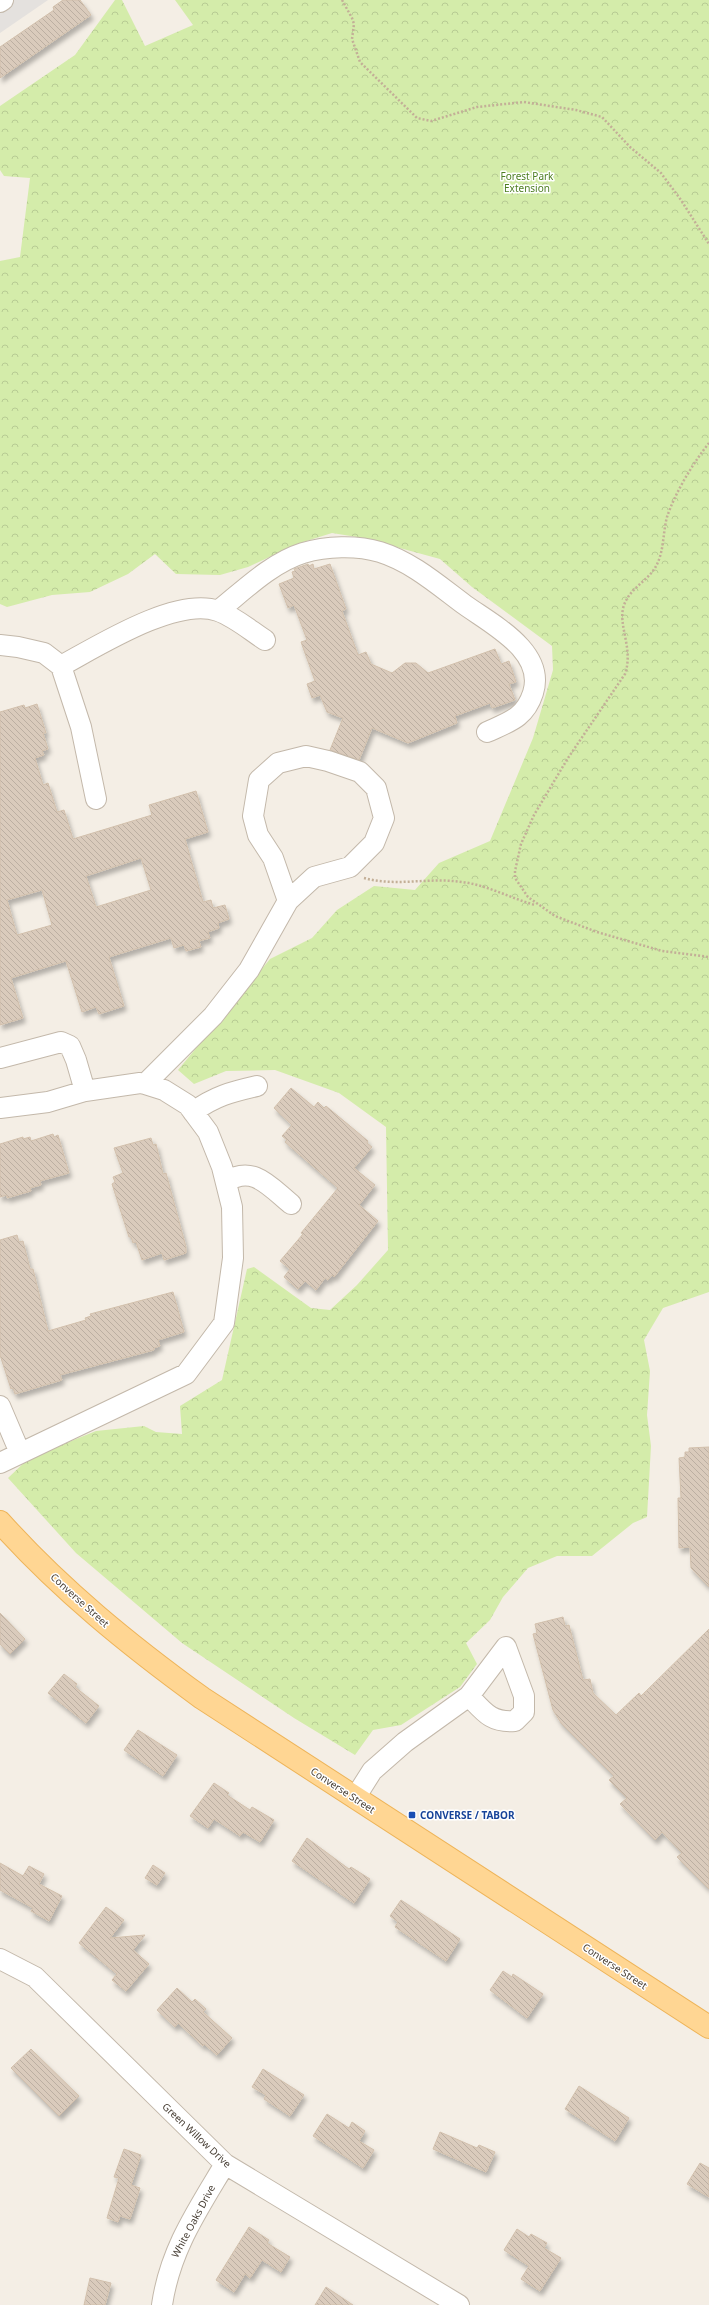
<svg xmlns="http://www.w3.org/2000/svg" width="709" height="2305" font-family="'Noto Sans',sans-serif">
<defs>
<pattern id="forest-crowns" width="20" height="18" patternUnits="userSpaceOnUse"><rect width="20" height="18" fill="#d4ecaa"/><path d="M2 6a3 3 0 1 1 6 0M12 15a3 3 0 1 1 6 0" fill="none" stroke="#b7cb93"/></pattern>
<pattern id="building-back-hatch" width="6" height="6" patternUnits="userSpaceOnUse"><rect width="6" height="6" fill="#dacbbc"/><path d="M-1 5l2 2M0 0l6 6M5-1l2 2" fill="none" stroke="#bcafa2"/></pattern>
<filter id="shadow"><feDropShadow dx="2.5" dy="4.5" stdDeviation="2" flood-color="#0004"/></filter>
</defs>
<rect width="100%" height="100%" fill="#f4eee5"/>
<path fill="url(#forest-crowns)" d="M115,0H122L145,46L193,25L175,0H709V1292L663,1308L644,1340L650,1371L647,1415L651,1446L647,1517L633,1523L592,1556H557L528,1568L503,1597L490,1620L466,1643L477,1664L460,1687L401,1725L373,1730L355,1755L294,1718L182,1643L76,1553L8,1478L29,1458L96,1431L144,1426L156,1432L182,1434L180,1406L222,1380L247,1269L254,1267L311,1308L330,1310L357,1285L388,1250L386,1127L339,1093L275,1070L226,1071L194,1084L178,1070L270,959L312,938L337,910L374,886L415,890L439,863L490,841L533,738L553,670L552,646L472,587L440,559L363,538L332,533L297,544L248,567L220,575L176,574L155,554L128,574L90,592L52,595L7,607L0,604V261L20,257L30,178L4,176L0,170V106L75,55Z"/>
<path fill="#e4e1de" d="M0,0H48L0,33Z"/>
<path fill="url(#building-back-hatch)" stroke="#d2c0ac" fill-rule="evenodd" filter="url(#shadow)" d="M63,0H80L91,15L0,78V47L54,10L53,7Z
M308,564L309,566L313,564L314,569L330,564L346,609L342,611L358,655L366,652L371,664L392,673L405,663H416L428,673L495,649L501,664L509,661L516,682L509,684L515,700L492,708L490,703L455,716L457,723L408,743L372,728L359,760L330,750L343,718L327,712L320,695L312,698L307,684L315,681L301,642L307,640L294,605L288,608L279,584L294,578L292,572L295,571L294,569Z
M37,704L46,733H43L48,749L42,751L44,755L35,758L43,785L48,783L57,812L64,810L73,839L152,815L149,805L196,791L208,832L185,839L203,902L211,900L213,908L225,905L229,919L218,923L219,928L208,932L210,938L199,941L201,947L186,951L184,945L174,948L171,938L109,957L124,1006L99,1014L96,1007L82,1012L66,961L11,978L23,1018L0,1025V712L24,705L25,708ZM141,858L151,890L96,907L86,876ZM42,890L52,925L17,935L7,900Z
M291,1088L314,1107L318,1102L324,1108L326,1106L368,1141L367,1143L372,1147L354,1168L375,1185L359,1205L378,1221L334,1277L332,1275L328,1280L325,1278L316,1290L305,1281L298,1289L284,1277L290,1269L280,1261L303,1234L301,1233L338,1188L285,1142L287,1140L282,1136L292,1125L274,1108Z
M53,1134L54,1137L58,1135L69,1173L40,1181L41,1185L30,1188L31,1191L7,1198V1195L0,1197V1144L23,1137V1139L30,1137L31,1141Z
M151,1138L153,1145L156,1144L163,1174L166,1173L186,1247V1253L164,1260L162,1253L142,1260L136,1242L133,1243L131,1237H129L112,1184L115,1182L113,1177L123,1173L114,1148Z
M17,1235L19,1242L23,1241L30,1269H33L48,1331L86,1320L85,1318L91,1316L90,1314L173,1292L184,1332L158,1340L160,1346L154,1348V1350L60,1375L62,1380L15,1394L13,1388L11,1389L0,1355V1240Z
M709,1447V1587L691,1568L690,1547L679,1548L678,1498H681L679,1458L685,1457V1452H689V1448Z
M0,1613L25,1639L10,1654L0,1644Z
M563,1617L565,1626L569,1625L583,1680L590,1679L593,1693L616,1715L639,1693L641,1696L709,1629V1889L677,1857L682,1853L662,1832L655,1840L620,1804L627,1798L609,1780L614,1776L561,1723L553,1710L533,1634L537,1633L535,1624Z
M64,1674L77,1684L75,1687L99,1706L86,1723L48,1693Z
M138,1730L177,1755L163,1776L124,1750Z
M214,1783L229,1793L227,1795L250,1810L252,1807L274,1820L260,1842L243,1832L240,1836L214,1819L208,1828L190,1816Z
M307,1838L349,1869L351,1867L370,1879L354,1903L292,1861Z
M0,1863L23,1876L29,1866L44,1874L39,1884L62,1896L49,1921L31,1911L33,1908L0,1890Z
M153,1865L165,1873L157,1885L145,1878Z
M401,1900L460,1939L446,1961L395,1927L398,1922L390,1916Z
M106,1907L124,1920L110,1938L145,1935L133,1950L149,1964L126,1991L112,1980L117,1974L79,1943Z
M503,1971L512,1977L513,1974L543,1994L527,2018L490,1990Z
M177,1988L192,2002L195,1999L206,2009L203,2012L232,2038L217,2055L204,2044L203,2046L178,2023L175,2027L157,2010Z
M31,2049L79,2096L59,2116L11,2068Z
M263,2069L304,2095L290,2116L264,2099L266,2095L252,2087Z
M579,2086L629,2118L615,2141L565,2109Z
M327,2114L349,2128L352,2122L365,2131L359,2141L374,2150L363,2168L313,2136Z
M440,2132L477,2148L479,2145L495,2152L486,2172L433,2149Z
M124,2149L141,2155L131,2185L140,2188L130,2219L120,2216L118,2222L107,2218L119,2178L114,2177Z
M700,2163L709,2168V2197L687,2184Z
M249,2227L269,2240L267,2243L290,2257L281,2272L262,2260L250,2278L245,2274L234,2292L216,2280Z
M517,2229L529,2237L531,2234L547,2243L544,2248L561,2258L540,2291L521,2279L529,2266L504,2250Z
M90,2278L111,2283L105,2305H84Z
M326,2287L353,2305H315Z"/>
<g fill="none" stroke-linecap="round" stroke-linejoin="round">
<defs>
<path id="minor" d="M0,2L3,0
M218,611C243,591 271,563 303,553C326,546 357,545 380,552C412,562 438,585 465,605C493,625 546,652 533,693C525,718 509,722 487,732
M0,645L18,647L44,653L61,666L81,727L96,799
M61,666C98,646 177,596 218,611C235,617 251,631 265,640
M0,1058L61,1042L70,1046L76,1060L85,1091
M0,1108L48,1102L85,1091L140,1083L145,1084
M193,1112C215,1096 231,1092 257,1086
M226,1182C253,1164 270,1187 291,1204
M0,1406L20,1453
M0,1463L186,1374L224,1323L233,1258L232,1207L222,1167L208,1132L188,1105L164,1090L145,1084L213,1016L249,970L288,901L314,877L350,867L374,843L384,818L376,788L360,772L328,761L306,756L278,763L259,780L253,816L258,835L273,858L288,901
M355,1798L372,1771L405,1742L469,1696C484,1712 491,1723 515,1721L524,1712V1696L506,1647L469,1696
M0,1959L35,1977L225,2164L459,2305
M162,2305C170,2250 197,2211 225,2164"/>
<path id="major" d="M0,1522C60,1589 129,1645 202,1698L709,2027"/>
</defs>
<use href="#minor" stroke="#c3b8aa" stroke-width="22"/>
<use href="#major" stroke="#eeb459" stroke-width="24"/>
<path stroke="#c3af97" stroke-width="2.5" stroke-dasharray="2 2" stroke-linecap="butt" d="M342,0L352,18L354,24L352,39L360,62L417,118L431,121L477,107L524,102L576,110L602,117L630,147L661,173L681,200L709,244
M709,443C693,463 675,493 667,517C663,532 664,548 658,562C651,580 631,586 624,605C617,625 634,648 625,674L568,758L534,815L521,844L515,871V878L528,897L555,916L597,932L662,951L709,957
M364,878C396,887 429,877 462,882C487,885 510,898 535,905"/>
<use href="#minor" stroke="#fff" stroke-width="20"/>
<use href="#major" stroke="#ffd693" stroke-width="22"/>
</g>
<rect fill="#1a4fb4" stroke="#fff" stroke-width="1.5" x="408" y="1811" width="8" height="8" rx="2"/>
<g text-anchor="middle" dominant-baseline="central" stroke-width="3" stroke-linejoin="round" paint-order="stroke">
<g font-size="10" fill="#4d7e22" stroke="#fff">
<text x="527" y="176">Forest Park<tspan x="527" dy="12">Extension</tspan></text>
</g>
<g font-size="10" fill="#473e34" stroke="#fff">
<text transform="translate(80 1600) rotate(42)">Converse Street</text>
<text transform="translate(343 1790) rotate(33)">Converse Street</text>
<text transform="translate(615 1966) rotate(33)">Converse Street</text>
<text transform="translate(197 2135) rotate(43)">Green Willow Drive</text>
<text transform="translate(193 2221) rotate(-62)">White Oaks Drive</text>
</g>
<g font-size="10" font-weight="bold" fill="#164399" stroke="#fff" text-anchor="start">
<text x="420" y="1815">CONVERSE / TABOR</text>
</g>
</g>
</svg>
